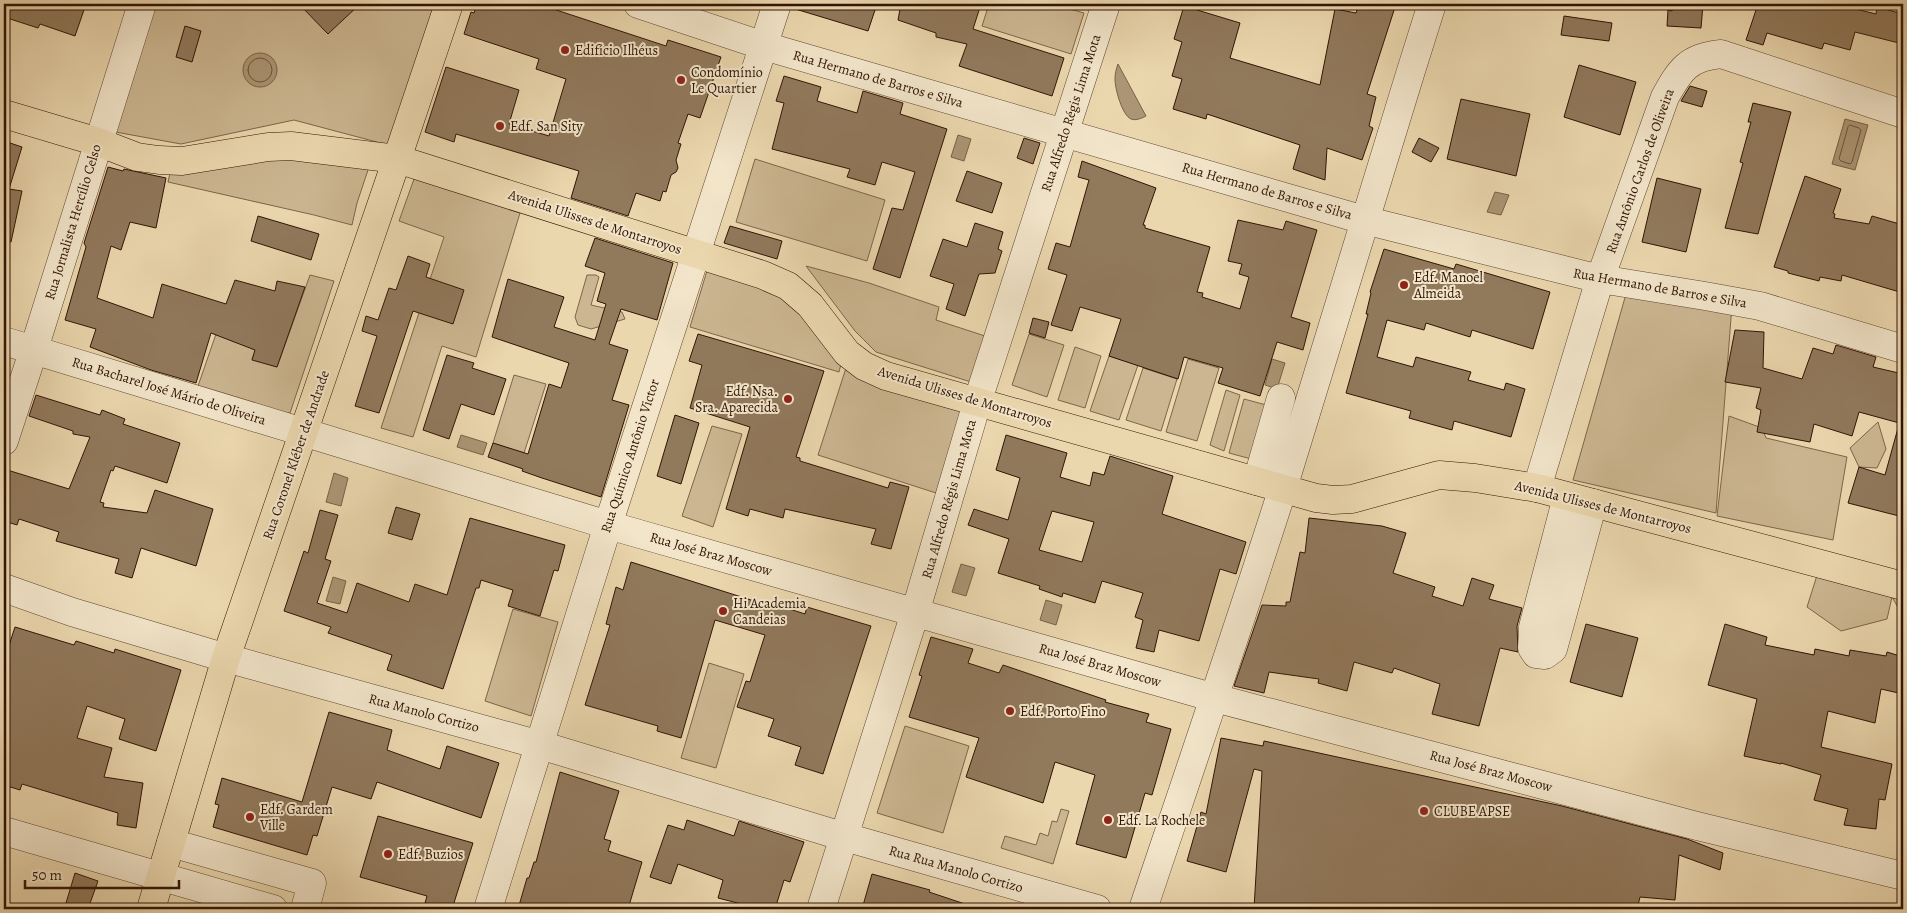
<svg xmlns="http://www.w3.org/2000/svg" width="1907" height="913" font-family="Alegreya,serif">
<rect width="100%" height="100%" fill="#ebd7ae"/>
<filter id="stains"><feTurbulence type="fractalNoise" baseFrequency=".004" numOctaves="4"/><feColorMatrix values="0 0 0 0 .2 0 0 0 0 .09 0 0 0 0 .02 0 0 0 .5 -.17"/></filter>
<radialGradient id="worn" r=".72"><stop offset=".6" stop-color="#630" stop-opacity="0"/><stop offset="1" stop-color="#630" stop-opacity=".3"/></radialGradient>
<path fill="#cbb691" stroke="#7e654a" d="M153,4H435L388,145L294,120L181,144L110,131Z
M989,4H1053L1084,13L1071,54L982,26Z
M290,157L369,167L357,203L352,225L314,215L168,182L170,173Z
M755,159L885,200L867,261L736,222Z
M414,179L520,213L476,357L442,346L413,437L381,428L444,237L399,221Z
M709,264L772,283L843,356L839,372L690,327Z
M806,266L869,283L939,307L936,320L985,336L971,382L876,352L855,331Z
M310,275L334,281L290,413L278,414L198,386L216,334L261,337L252,359L277,367Z
M587,275H596L599,277L591,305L622,312L625,319L591,329L578,325L575,317Z
M1628,287L1732,305L1716,513L1573,480Z
M1029,334L1064,345L1047,397L1012,385Z
M1075,347L1101,356L1085,408L1058,400Z
M1109,356L1138,365L1119,420L1090,411Z
M1188,359L1219,368L1197,441L1166,432Z
M846,368L963,406L936,493L818,455Z
M1143,368L1177,379L1161,431L1126,420Z
M514,375L546,384L524,453L493,443Z
M1226,390L1240,395L1224,451L1210,445Z
M1244,399L1285,410L1270,464L1229,453Z
M1729,416L1762,428L1766,438L1847,457L1833,540L1717,516Z
M1878,422L1886,449L1877,468L1859,467L1850,448Z
M712,426L742,434L713,527L682,516Z
M1819,569L1903,591V616L1892,597L1887,619L1841,631L1807,607Z
M513,609L558,622L531,716L485,701Z
M709,663L744,674L716,768L681,758Z
M905,726L969,746L943,833L877,813Z
M1061,809L1069,811L1053,864L1001,848L1005,836L1036,845L1040,833L1048,836L1052,821L1057,822Z"/>
<path fill="#ab9574" stroke="#7a6147" d="M243 70a17 17 0 1 1 34 0a17 17 0 1 1-34 0Z
M1118,64L1146,116C1142,118 1136,121 1131,119C1122,115 1115,89 1115,79C1115,74 1116,69 1118,64Z
M1845,119L1868,125L1855,170L1832,164Z
M958,135L971,139L964,161L951,157Z
M1495,192L1509,195L1501,215L1487,212Z
M1272,359L1285,363L1277,389L1265,385Z
M461,435L487,443L483,455L457,447Z
M334,473L348,478L341,506L326,502Z
M961,564L975,568L966,596L952,592Z
M333,577L346,581L340,604L326,601Z
M1046,600L1062,605L1056,625L1040,620Z"/>
<g fill="none" stroke-linecap="round" stroke-linejoin="round">
<path stroke="#6e543c" stroke-width="1" d="M248 70a12 12 0 1 1 24 0a12 12 0 1 1-24 0Z
M1850,125L1859,128L1861,130L1852,162L1850,164L1841,161L1839,159L1848,127Z"/>
</g>
<path fill="#91795c" stroke="#301404" fill-rule="evenodd" d="M4,4H86L75,36L40,24L38,28L4,17Z
M299,4H360L328,34Z
M477,4H538L666,46L668,40L721,57L700,118L688,114L678,143L681,144L676,160L678,168L676,172L671,175L666,192L663,191L660,201L636,193L628,216L571,198L579,171L456,134L454,142L425,132L446,67L519,90L509,124L549,136L566,79L536,69L539,59L464,34L471,12L474,13Z
M792,4H877L868,31L792,8Z
M901,4H981L973,29L1064,58L1052,96L959,66L967,44L936,37V33L898,20Z
M1359,4L1378,9L1379,4H1396L1367,94L1376,97L1369,126L1373,128L1362,160L1327,148L1325,180L1293,169L1300,145L1207,114L1206,119L1173,109L1182,79L1172,76L1182,42L1174,39L1184,6L1240,23L1230,58L1320,85L1335,9L1356,13Z
M1673,4H1703L1701,28L1667,26L1668,10L1672,11Z
M1758,4H1835L1876,14L1877,7L1903,14V44L1855,32L1850,50L1824,43L1822,49L1767,33L1763,45L1746,40Z
M1564,16L1612,23L1609,41L1561,35Z
M185,26L201,31L192,62L176,57Z
M1579,65L1636,82L1620,135L1564,117Z
M784,76L821,87L817,101L857,113L863,91L903,103L900,114L947,129L900,278L873,269L892,208L903,210L915,172L882,162L875,185L847,177L850,169L772,149L784,103L776,101Z
M1690,86L1707,91L1702,107L1681,101Z
M1461,99L1530,114L1516,176L1447,159Z
M1753,103L1791,112L1758,234L1725,228L1743,163L1740,162L1751,122H1748Z
M1024,138L1040,143L1033,164L1017,158Z
M1419,138L1439,148L1431,162L1412,152Z
M4,141L22,147L9,189L22,191L11,242L4,241Z
M1082,161L1156,188L1143,225H1145V228L1210,247L1197,292L1203,293L1202,297L1240,309L1249,277L1239,274L1242,264L1228,261L1238,220L1283,230L1286,221L1317,230L1291,317L1310,323L1303,350L1277,342L1260,396L1218,383L1223,368L1184,357L1178,379L1109,356L1121,319L1080,307L1072,331L1051,325L1067,275L1048,269L1056,243L1070,247L1089,180L1078,177Z
M108,167L123,171L124,169L166,178L156,228L130,222L121,250L111,246L97,298L153,318L162,284L226,304L235,280L275,291L277,281L305,287L277,367L252,360L255,350L211,333L196,383L151,370L90,347L96,329L65,320L86,247L84,243Z
M967,171L1002,183L992,213L956,201Z
M1805,176L1841,189L1833,213L1835,214L1834,218L1869,224L1872,216L1903,225V293L1842,275L1841,281L1820,277L1819,281L1788,273V271L1774,267Z
M1657,178L1701,189L1686,252L1642,242Z
M258,216L319,234L311,260L251,241Z
M975,223L1003,232L998,249L1002,251L995,273L979,274L965,316L946,309L954,284L930,276L943,239L967,247Z
M730,226L782,241L777,259L724,243Z
M595,238L673,263L657,320L621,309L609,344L628,350L612,400L629,405L601,497L542,478L522,471L523,469L488,457L493,443L528,454L549,384L561,388L569,363L492,337L508,279L564,297L554,327L595,340L606,304L597,301L605,273L585,266Z
M1384,249L1454,269L1456,264L1550,292L1533,349L1472,330L1470,337L1426,323L1424,330L1387,320L1377,357L1413,367L1416,357L1471,372L1468,380L1504,390L1506,383L1525,389L1511,437L1454,421L1452,430L1409,418L1411,411L1346,393L1368,314H1366L1371,293L1370,292Z
M408,256L430,264L426,277L464,290L453,324L413,311L379,413L355,406L377,336L362,331L366,316L378,320L389,288L396,290Z
M1033,318L1049,322L1045,338L1029,333Z
M1735,330L1764,332L1763,368L1802,379L1813,348L1833,354L1836,345L1876,357L1873,367L1903,374V424L1859,412L1852,436L1814,424L1810,442L1757,432L1761,410L1756,408L1761,388L1725,382Z
M698,334L824,371L796,457L800,458V461L888,488L890,482L909,487L891,549L871,544L876,529L785,509L783,518L750,509L748,516L726,509L750,427L690,408L702,365L689,361Z
M447,355L474,363L472,368L506,379L494,415L461,404L449,439L423,430Z
M36,395L100,415L102,410L125,419L123,424L180,443L167,483L115,466L113,471L111,470L100,502L104,503L103,507L147,513L155,490L213,509L196,566L141,548L132,578L115,573L119,559L56,541L59,532L19,519L17,525L4,521V469L69,489L90,437L73,434V431L29,416Z
M675,415L699,423L681,484L657,476Z
M1898,428L1903,429V517L1848,503L1859,467L1885,475Z
M1006,435L1067,453L1060,477L1090,486L1093,472L1104,475L1110,456L1173,476L1162,514L1246,542L1236,574L1220,569L1199,641L1159,630L1154,652L1136,648L1143,620L1135,617L1143,593L1102,581L1095,603L1063,593L1062,597L1039,589L1040,586L998,573L1009,539L968,525L974,509L1008,520L1020,478L996,470ZM1052,511L1094,522L1082,562L1039,550Z
M396,507L420,514L412,540L388,533Z
M320,510L338,515L325,559L331,561L317,603L347,613L357,583L409,602L415,584L447,595L470,518L565,545L558,571L554,570L540,616L508,606L513,590L481,580L479,588H476L443,689L387,670L392,655L328,633L331,627L284,611L304,551L308,553Z
M1309,518L1382,526L1406,533L1393,573L1435,587L1432,596L1463,606L1472,578L1494,585L1489,599L1522,608L1517,626L1518,652L1500,648L1479,726L1432,714L1440,684L1394,668L1392,673L1354,662L1347,691L1318,683L1319,679L1269,672L1264,693L1234,686L1262,605L1286,606V602H1290L1300,552L1305,553Z
M631,562L773,607L774,604L805,614L807,607L871,626L823,774L795,765L801,747L768,736L774,719L737,707L746,681L750,682L765,635L715,620L681,738L657,731L658,726L585,705L610,625L606,624L616,587L623,590Z
M1586,624L1638,638L1622,697L1570,682Z
M1725,624L1767,637L1765,645L1814,655L1815,649L1849,656L1850,650L1886,656L1887,652L1903,657V694L1881,689L1875,723L1828,711L1821,747L1892,764L1885,800L1879,799L1876,829L1844,825L1848,809L1814,800L1821,775L1781,763V764L1744,756L1757,699L1708,685Z
M15,627L74,645L76,641L114,653L115,649L181,670L156,751L119,739L125,719L87,706L77,738L112,748L104,777L143,783L136,828L117,825L118,813L22,784L20,790L4,785V661Z
M931,637L973,649L968,663L999,673L1003,665L1106,700L1105,702L1149,714L1146,722L1171,729L1152,795L1145,793L1126,858L1076,844L1095,775L1055,762L1043,803L966,777L979,738L909,717L922,676L919,675Z
M329,712L392,730L387,750L440,769L447,746L499,763L481,818L377,782L371,799L332,787L317,836L313,835L307,855L213,827L219,805L215,804L222,778L302,802Z
M1221,738L1263,746L1264,741L1562,806L1687,839L1723,853L1720,870L1679,855L1675,900L1640,897L1637,909H1254L1262,771L1254,769L1226,872L1187,861L1201,812L1206,814Z
M560,772L619,791L604,839L611,841L608,851L642,862L628,909H518L527,878H529L534,862H536Z
M378,816L473,843L452,909H446L425,903L427,896L360,877Z
M687,820L734,836L739,821L804,842L790,882L784,880L775,909H761L718,898L723,880L678,864L671,884L650,877L668,825L684,830Z
M75,873L98,881L88,909L66,903Z
M872,874L930,890L929,892L971,906L970,909H862Z"/>
<g fill="none" stroke-linecap="round" stroke-linejoin="round">
<defs>
<path id="minor" d="M638,4L764,46L1364,220L1600,279L1705,296L1760,306L1903,349
M4,341L608,525L1215,698L1697,826L1903,876
M4,441L34,349L142,4
M1257,481L1281,398
M1537,488L1600,279L1665,97C1680,70 1688,57 1721,54L1903,114
M1567,497L1533,627L1532,648L1536,654L1545,655L1553,649L1593,503
M4,588L72,612L226,658L540,745L845,837L1097,909
M4,831L273,909
M171,843L312,883L305,909
M488,909L608,525L777,4
M821,909L915,613L977,403L1106,4
M1143,909C1190,769 1238,629 1283,488C1333,327 1381,165 1432,4"/>
<path id="major" d="M4,114L98,142L137,157L159,160L182,161L268,147L291,146L397,159L763,275L788,286L810,305L847,353L864,366L886,376L1316,498L1333,500L1352,499L1439,475L1475,478L1537,488L1903,586
M151,909L226,658L397,159L449,4"/>
</defs>
<use href="#minor" stroke="#5f452e" stroke-width="29"/>
<use href="#major" stroke="#301404" stroke-width="29"/>
<use href="#minor" stroke="#f2e5ca" stroke-width="28"/>
<use href="#major" stroke="#ebd7ae" stroke-width="28"/>
</g>
<g fill="#8f2418" stroke="#f2e5ca" stroke-width="2">
<circle cx="565" cy="50" r="5"/>
<circle cx="681" cy="80" r="5"/>
<circle cx="500" cy="126" r="5"/>
<circle cx="1404" cy="285" r="5"/>
<circle cx="788" cy="399" r="5"/>
<circle cx="723" cy="611" r="5"/>
<circle cx="1010" cy="711" r="5"/>
<circle cx="1424" cy="811" r="5"/>
<circle cx="250" cy="817" r="5"/>
<circle cx="1108" cy="820" r="5"/>
<circle cx="388" cy="854" r="5"/>
</g>
<g text-anchor="middle" dominant-baseline="central" stroke-width="4" stroke-linejoin="round" paint-order="stroke">
<g font-size="14" fill="#301404" stroke="#f2e5ca" text-anchor="start">
<text x="575" y="50">Edifício Ilhéus</text>
<text x="691" y="72">Condomínio<tspan x="691" dy="16">Le Quartier</tspan></text>
<text x="510" y="126">Edf. San Sity</text>
<text x="1414" y="277">Edf. Manoel<tspan x="1414" dy="16">Almeida</tspan></text>
<text x="778" y="391" text-anchor="end">Edf. Nsa.<tspan x="778" dy="16">Sra. Aparecida</tspan></text>
<text x="733" y="603">Hi Academia<tspan x="733" dy="16">Candeias</tspan></text>
<text x="1020" y="711">Edf. Porto Fino</text>
<text x="260" y="809">Edf. Gardem<tspan x="260" dy="16">Ville</tspan></text>
<text x="1434" y="811">CLUBE APSE</text>
<text x="1118" y="820">Edf. La Rochele</text>
<text x="398" y="854">Edf. Buzios</text>
</g>
<g font-size="14" fill="#301404" stroke="#f2e5ca">
<text transform="translate(878 79) rotate(16)">Rua Hermano de Barros e Silva</text>
<text transform="translate(1071 113) rotate(-72)">Rua Alfredo Régis Lima Mota</text>
<text transform="translate(1640 171) rotate(-70)">Rua Antônio Carlos de Oliveira</text>
<text transform="translate(1267 191) rotate(16)">Rua Hermano de Barros e Silva</text>
<text transform="translate(73 222) rotate(-73)">Rua Jornalista Hercílio Celso</text>
<text transform="translate(595 222) rotate(18)">Avenida Ulisses de Montarroyos</text>
<text transform="translate(1660 288) rotate(10)">Rua Hermano de Barros e Silva</text>
<text transform="translate(169 391) rotate(17)">Rua Bacharel José Mário de Oliveira</text>
<text transform="translate(965 397) rotate(17)">Avenida Ulisses de Montarroyos</text>
<text transform="translate(296 455) rotate(-71)">Rua Coronel Kléber de Andrade</text>
<text transform="translate(630 456) rotate(-72)">Rua Químico Antônio Victor</text>
<text transform="translate(949 499) rotate(-74)">Rua Alfredo Régis Lima Mota</text>
<text transform="translate(1603 507) rotate(14)">Avenida Ulisses de Montarroyos</text>
<text transform="translate(711 554) rotate(16)">Rua José Braz Moscow</text>
<text transform="translate(1100 665) rotate(16)">Rua José Braz Moscow</text>
<text transform="translate(424 713) rotate(15)">Rua Manolo Cortizo</text>
<text transform="translate(1491 771) rotate(15)">Rua José Braz Moscow</text>
<text transform="translate(956 869) rotate(16)">Rua Rua Manolo Cortizo</text>
</g>
</g>
<rect width="1907" height="913" fill="none" stroke="#ebd7ae" stroke-width="20"/>
<rect x="5" y="5" width="1897" height="903" fill="none" stroke="#301404" stroke-width="2.5"/>
<rect x="10" y="10" width="1887" height="893" fill="none" stroke="#301404"/>
<path d="M25 880v8h154v-8" fill="none" stroke="#301404" stroke-width="2.5"/>
<text x="32" y="880" font-size="15" fill="#301404" stroke="#f2e5ca" stroke-width="4" paint-order="stroke">50 m</text>
<rect width="100%" height="100%" filter="url(#stains)"/>
<rect width="100%" height="100%" fill="url(#worn)"/>
</svg>
